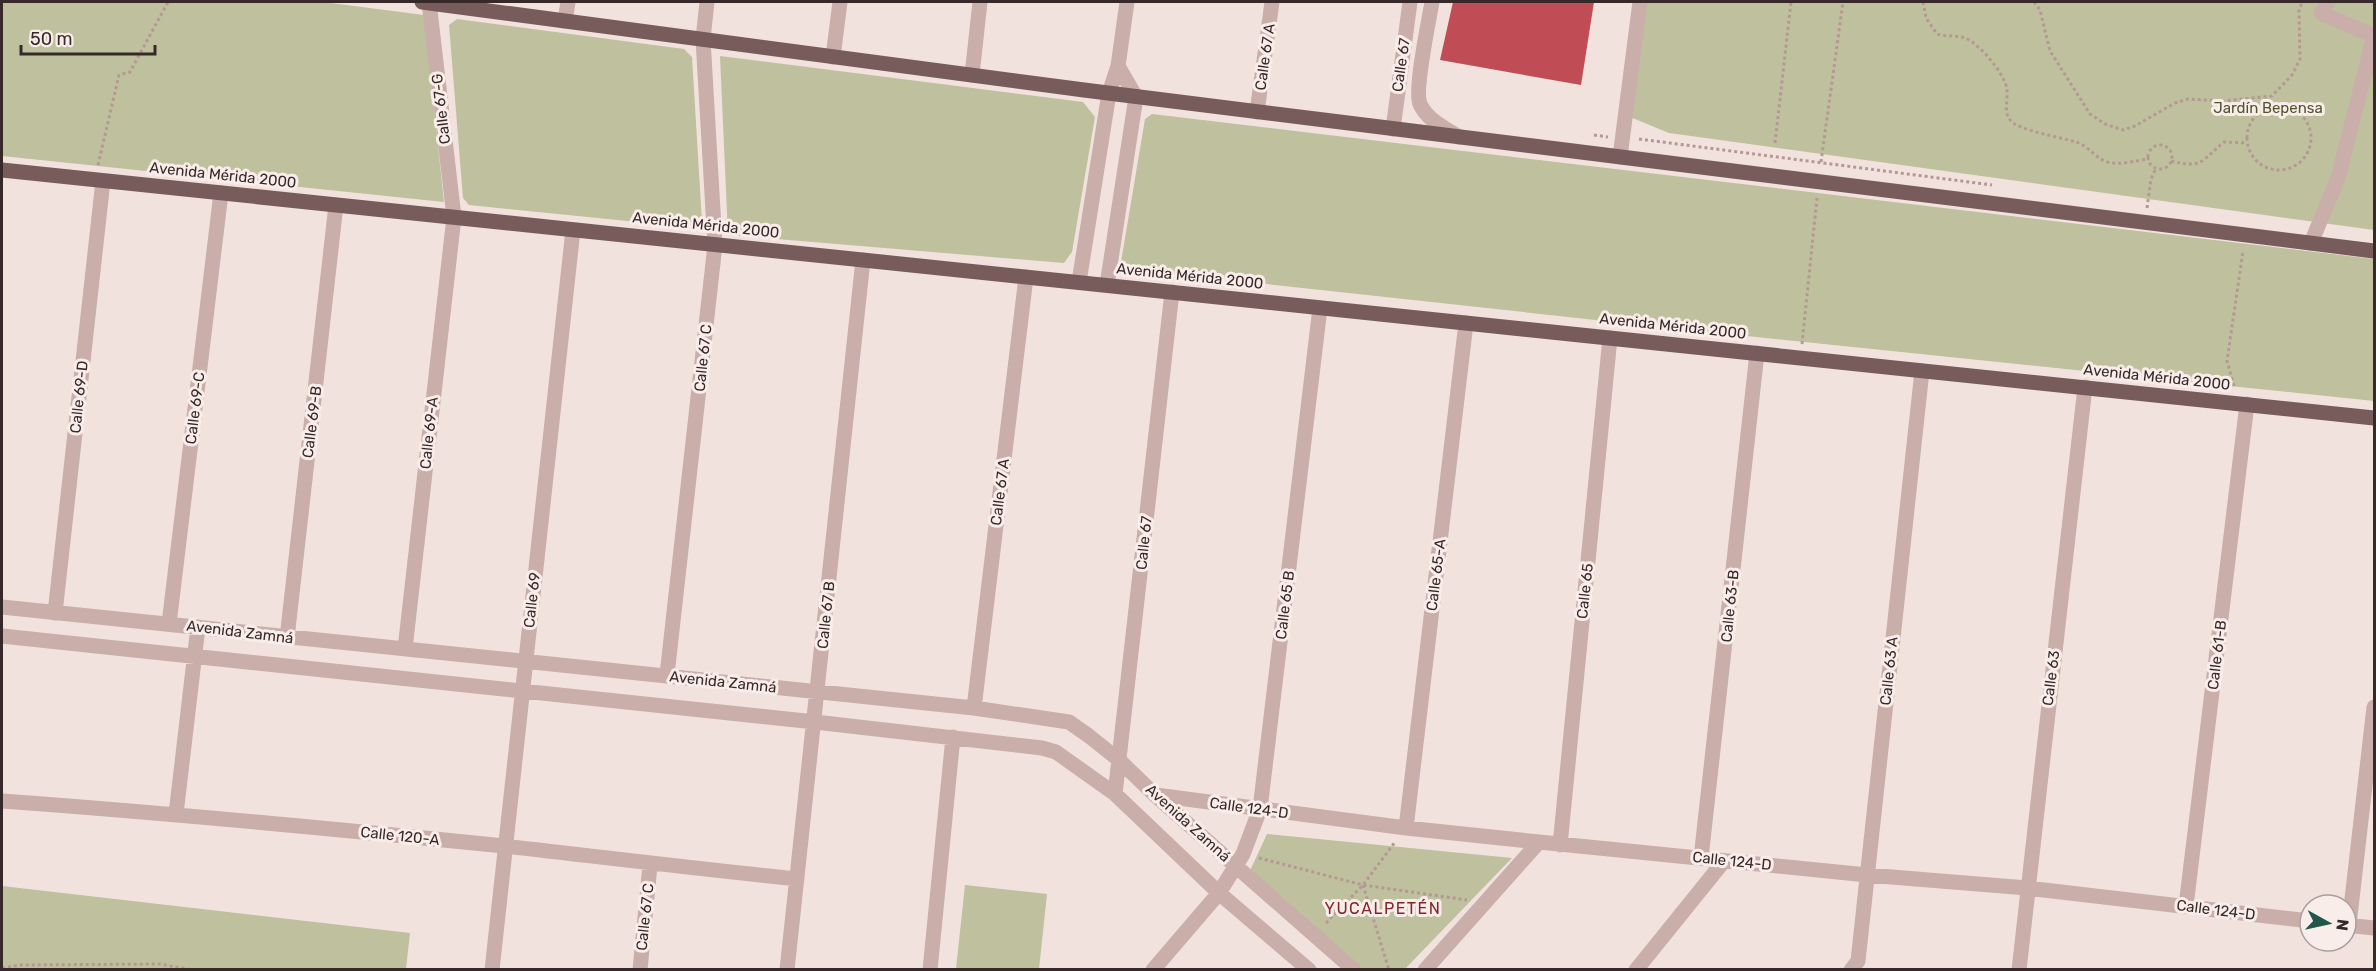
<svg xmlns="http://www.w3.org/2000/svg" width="2376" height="971" font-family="Rubik,sans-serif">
<rect width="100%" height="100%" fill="#f1e2de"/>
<path fill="#bfc09e" d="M2,2H323L424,15L444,202L2,156Z
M1645,2H2374V230L1669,133L1630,117Z
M457,19L684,49L692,57L702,222L697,228L469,205L463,198L449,25Z
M720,56L1083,102L1095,117L1072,252L1064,263L728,235Z
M1152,114L2374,259V401L1651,326L1129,269L1121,262L1145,119Z
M1267,834L1512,858L1405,969H1363L1248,875Z
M965,885L1047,894L1039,969H956Z
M2,886L410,933L406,969H2Z"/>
<path fill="#c04d55" d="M1453,2H1594L1581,85L1440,60Z"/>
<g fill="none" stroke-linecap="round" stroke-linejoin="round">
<path stroke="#b59894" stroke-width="3" stroke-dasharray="3 3" stroke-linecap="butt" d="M1923,2L1926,18L1937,34C1946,37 1956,35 1965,38C1979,43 2006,75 2007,90C2008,101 2003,112 2011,121C2018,130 2063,138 2076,142C2089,146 2095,158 2107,162C2120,166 2136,160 2149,159
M2034,2L2040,10L2050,51L2090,114L2105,124L2123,130L2135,126L2175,103L2188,99L2223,101L2272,96L2292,75L2300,59L2299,11L2302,2
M2247 138a32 32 0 1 1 64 0a32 32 0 1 1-64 0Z
M1594,135L1608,137
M1639,139L1992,185
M1775,143L1791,2
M2148 157a12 12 0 1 1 24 0a12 12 0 1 1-24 0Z
M2171,161C2203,169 2201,161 2224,142L2247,143
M1821,162L1843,2
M98,165L119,75L130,72L168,2
M2147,208L2151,179L2156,168
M1802,344L1817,198
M2234,386L2227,361L2243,251
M1259,858L1363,885L1467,900
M1363,885L1389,970
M1326,923L1363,885L1395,842
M2,968L21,965L159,964L193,970"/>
<path stroke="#c9aeaa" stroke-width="15" d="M1432,2C1429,20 1414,91 1420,104C1427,120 1445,128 1459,137
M565,21L568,2
M833,57L840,2
M972,75L980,2
M1257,112L1272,2
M1393,129L1410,2
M1620,157L1640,2
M2311,243L2338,178L2374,36L2321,13L2328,2
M1079,282L1109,93L1118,66L1127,2
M1107,285L1136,97L1118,66
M2,607L974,708L1069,722L1089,736L1119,760L1155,795L1354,970
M55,613L103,181
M169,624L221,193
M2,636L815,722L1042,748L1056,752L1115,794L1219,893L1309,970
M287,638L336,205
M405,649L454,217L429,2
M667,675L715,245L703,39L707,2
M974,708L1026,277
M1115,794L1172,292
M1156,795L1406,828L1539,842L1867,875L2027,888L2310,921
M2,801C169,813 336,829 504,846C602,857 699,869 797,879
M176,814L198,627
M1406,828L1466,323
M1560,845L1610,338
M1701,858L1757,353
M2186,906L2247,404
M2346,925L2374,928
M2349,925L2374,707
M492,970L573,230
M640,970L650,865
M787,970L863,260
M930,970L953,737
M1153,970L1219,893L1243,854L1260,809L1320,308
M1425,970L1539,842
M1636,970L1724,861
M1851,970L1858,961L1922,371
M2019,970L2085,387"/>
<path stroke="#785c5b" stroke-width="15" d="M422,2L1084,90L2374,251
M2,170L2374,418"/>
</g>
<g text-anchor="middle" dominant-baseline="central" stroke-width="6" stroke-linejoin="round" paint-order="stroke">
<g font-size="15" fill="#372929" stroke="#f9edea">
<text transform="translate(1265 57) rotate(-82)">Calle 67 A</text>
<text transform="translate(1401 65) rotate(-82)">Calle 67</text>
<text transform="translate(441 109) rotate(-97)">Calle 67-G</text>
<text transform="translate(223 175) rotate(6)">Avenida Mérida 2000</text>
<text transform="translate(706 225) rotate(6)">Avenida Mérida 2000</text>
<text transform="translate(1190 276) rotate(6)">Avenida Mérida 2000</text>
<text transform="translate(1673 326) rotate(6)">Avenida Mérida 2000</text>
<text transform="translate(703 358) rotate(-84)">Calle 67 C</text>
<text transform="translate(2157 377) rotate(6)">Avenida Mérida 2000</text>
<text transform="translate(79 397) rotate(-84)">Calle 69-D</text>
<text transform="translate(195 408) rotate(-83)">Calle 69-C</text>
<text transform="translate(312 422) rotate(-83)">Calle 69-B</text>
<text transform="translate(429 433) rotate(-84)">Calle 69-A</text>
<text transform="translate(1000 492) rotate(-83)">Calle 67 A</text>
<text transform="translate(1144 543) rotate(-84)">Calle 67</text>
<text transform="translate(1436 575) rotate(-83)">Calle 65-A</text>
<text transform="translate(1585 591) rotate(-84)">Calle 65</text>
<text transform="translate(532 600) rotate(-84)">Calle 69</text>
<text transform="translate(1285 605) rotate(-83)">Calle 65 B</text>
<text transform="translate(1730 606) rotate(-84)">Calle 63-B</text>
<text transform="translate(826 615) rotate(-84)">Calle 67 B</text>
<text transform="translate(240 632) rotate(7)">Avenida Zamná</text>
<text transform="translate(2217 655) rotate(-83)">Calle 61-B</text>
<text transform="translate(1889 671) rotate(-84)">Calle 63 A</text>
<text transform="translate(2051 678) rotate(-83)">Calle 63</text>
<text transform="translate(723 682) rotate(6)">Avenida Zamná</text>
<text transform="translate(1249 808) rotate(8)">Calle 124-D</text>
<text transform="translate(1188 823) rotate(42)">Avenida Zamná</text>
<text transform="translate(400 836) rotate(6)">Calle 120-A</text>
<text transform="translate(1732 861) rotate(6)">Calle 124-D</text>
<text transform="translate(2216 910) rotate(7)">Calle 124-D</text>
<text transform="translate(645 917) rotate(-84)">Calle 67 C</text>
</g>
<g font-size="15" fill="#52542e" stroke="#f9edea">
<text x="2268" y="108">Jardín Bepensa</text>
</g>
<g font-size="16" letter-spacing="1.5" fill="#81262d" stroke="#f9edea">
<text x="1383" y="908">YUCALPETÉN</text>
</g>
</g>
<rect width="2376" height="971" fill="none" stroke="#372929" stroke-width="6"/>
<g transform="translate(2328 923) rotate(98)"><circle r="28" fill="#f9edea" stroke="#ab9f9d" stroke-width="1.5"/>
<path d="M0-4.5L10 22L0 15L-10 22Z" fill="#215649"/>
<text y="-9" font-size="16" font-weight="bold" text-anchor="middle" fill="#372929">N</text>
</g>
<path d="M21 45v9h134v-9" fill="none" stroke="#372929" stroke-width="3"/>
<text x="30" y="45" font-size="18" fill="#372929" stroke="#f9edea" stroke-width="4.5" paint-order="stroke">50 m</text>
</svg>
